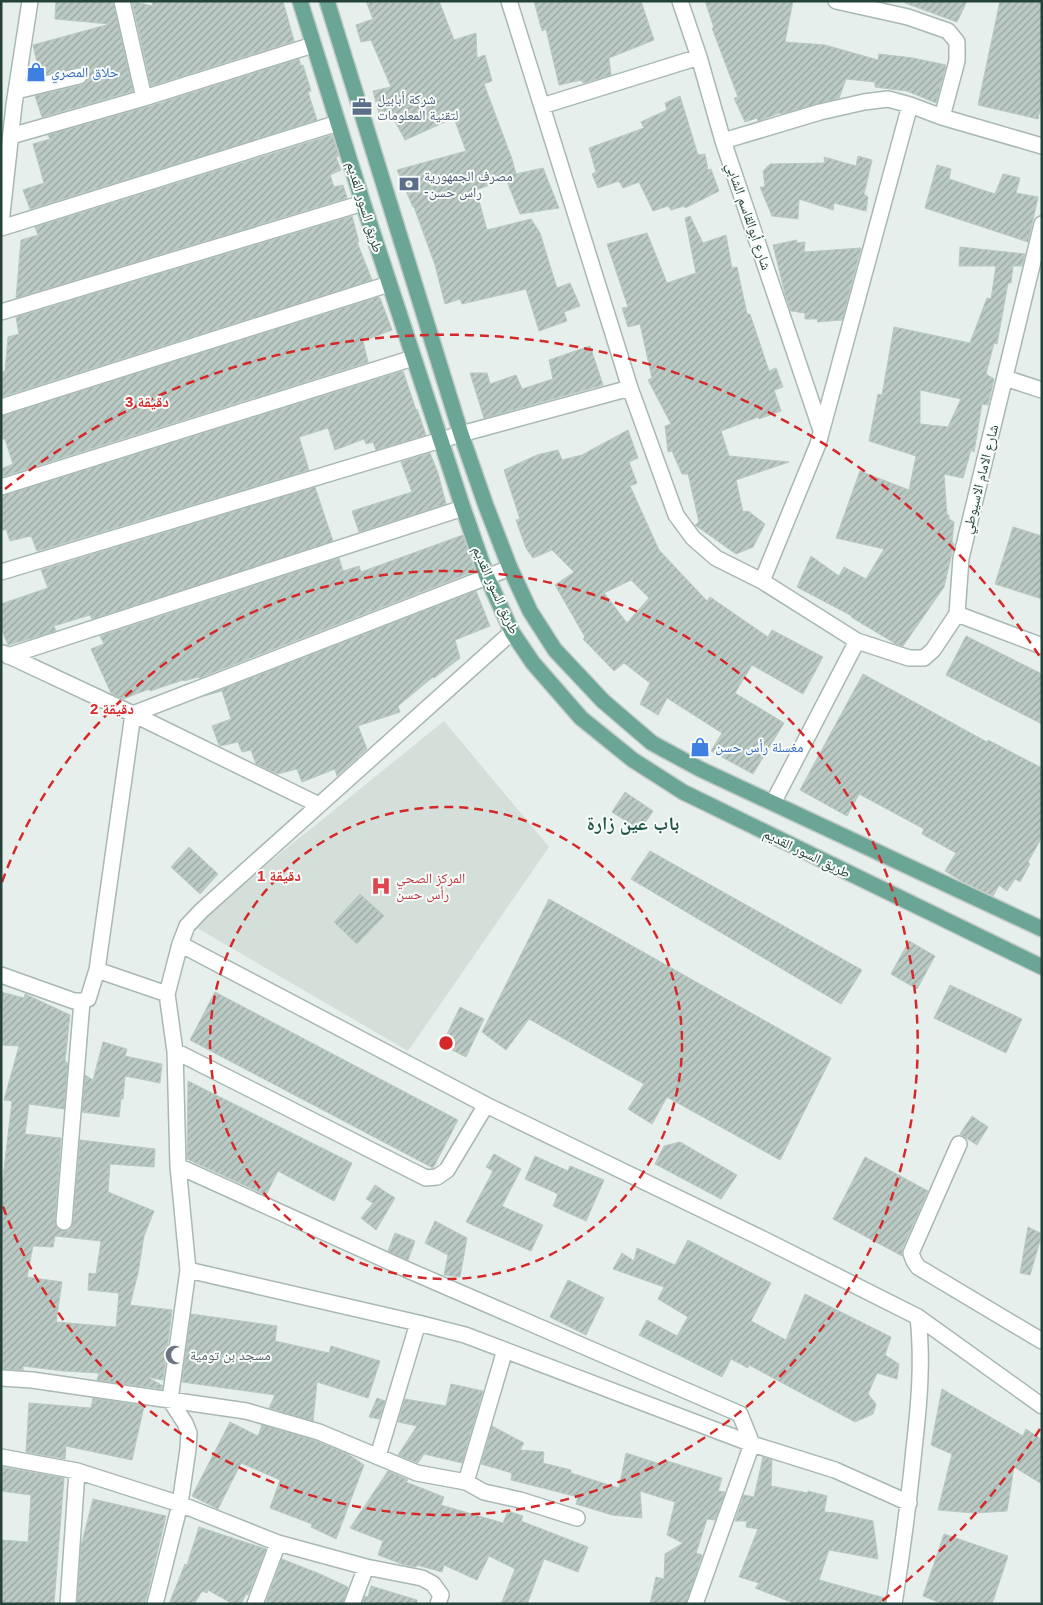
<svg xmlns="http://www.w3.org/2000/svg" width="1043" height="1605" font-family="Arial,'Noto Naskh Arabic',sans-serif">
<defs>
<pattern id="building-hatch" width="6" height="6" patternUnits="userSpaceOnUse" patternTransform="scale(1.25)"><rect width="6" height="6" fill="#bbcac4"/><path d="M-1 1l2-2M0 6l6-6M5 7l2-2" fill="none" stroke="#98a6a0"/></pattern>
</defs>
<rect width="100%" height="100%" fill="#e6efeb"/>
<path fill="#d4dfda" d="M444,721L549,847L408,1051L192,925Z"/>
<path fill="url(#building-hatch)" stroke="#b8c9c2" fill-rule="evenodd" d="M56,1H113L133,91L42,117L35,96L82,85L86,82L88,74L85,69L77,67L40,76L33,45L110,24L55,19Z
M132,1L152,6L153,1H283L294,41L151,86Z
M366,1H439L454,40L476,33L477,58L485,55L492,81L484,84L512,159L516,174L543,168L559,208L520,214L506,179L476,190L487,230L531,219L540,233L557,288L570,283L580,306L564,312L567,321L539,331L526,289L462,304L460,299L445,304L435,265L414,207H413L397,170L466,151L454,118L405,140L389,110L379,113L373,91L391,87L371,40L361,42L356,25L373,19Z
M534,1H641L654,40L609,58L611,75L583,83L581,80L559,85L546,29L542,31Z
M705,1H793L785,42L825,45L878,60L879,54L913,58L946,65L936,103L907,91L875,87V82L846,79L839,98L781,114L780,113L758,121L757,118L745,122L734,98L738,97L712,28H714Z
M906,1H967L957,22L905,3Z
M1000,1H1042V100L1038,119L978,105Z
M299,59L301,66L303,65L311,91L308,92L317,120L30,209L23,190L44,183L33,144L50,139L48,135L147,107Z
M680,96L698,155L705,154L708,170L711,169L719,191L685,208L684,206L671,210L668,206L653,211L639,182L623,188L619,181L598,188L592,174L596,172L589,148L644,128L641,122L667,110L665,103Z
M332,135L339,156L336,157L341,170L330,175L334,187L343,185L347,198L16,298L21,240L38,235L35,227Z
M858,156L872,160L864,194L868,197L866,211L834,203L833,210L799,199L798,219L772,216L760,187H765L763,171L770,164L825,163L824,157L856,166Z
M937,165L951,169L949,179L995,194L1003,174L1020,178L1016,193L1038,197L1028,242L925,208Z
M352,216L359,242H357L372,280L1,397V372L5,371L8,337L19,334L16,317Z
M690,216L703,243L726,235L732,268L737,267L747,314H750L769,371L776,368L783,387L774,390L781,411L759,419L758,417L721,431L729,456L789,462L736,480L743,512L748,511L765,524L753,547L736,554L695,525L699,522L688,474H682L672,451L668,452L665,426L671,424L648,380L652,378L640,324L628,327L622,308L628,307L607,244L647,233L667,283L696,273L685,218Z
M797,240L796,243L805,242L804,252L861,248L842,320L817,322L818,319H805V313L791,311L785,294L773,245Z
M960,247L1025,254L1022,266H1013L1011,283H1008L997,344L994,343L986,374L994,379L988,405L982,404L974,452L971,450L963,478L944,474L947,515H949V519L954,522L952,542L954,544L944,587L903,646L896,644L851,617L852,616L797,587L811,556L839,576L844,567L866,579L884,549L836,538L860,471L909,490L916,456L869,441L878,394L882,395L894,327L970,343L987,298L991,299L996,266H959ZM920,390L961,399L948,427L920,424Z
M378,297L380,298L392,330L363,341L368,362L1,477V469L13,464L5,439H1V416Z
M590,346L603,385L484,418L470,373H487L490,384L516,375L522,389L553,379L549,360Z
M403,371L416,410L417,409L426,435L376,450L373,442L366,444L364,439L335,450L328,428L299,437L309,470L37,551L31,536L10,541L6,529L1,531V496Z
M628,430L638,458L629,462L637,483L630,486L659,550L707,601L710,597L768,637L772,630L823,657L803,694L752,665L735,693L784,723L753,774L711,751L722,733L667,698L658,715L640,704L650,683L624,663L614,671L583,639L585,637L555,585L574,572L552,550L533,558L526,548L516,520L520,519L504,470L537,455L558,450L562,460L582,455ZM631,580L649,598L627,623L604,593Z
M430,453L438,473L446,504L359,532L352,511L412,492L401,462Z
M315,487L333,541L92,619L90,615L54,626L56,631L8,645L1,628V604L48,588L41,570Z
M1013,527L1042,536V599L995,584Z
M463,535L475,571L199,678L198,677L184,681L183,680L150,691L149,689L123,699L111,693L91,649L104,644L100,636L339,558L343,571L359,566L361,572Z
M476,591L490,626L455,640L460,658L434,678L433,677L398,706L400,712L358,726L367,749L337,776L335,769L302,782L297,769L277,774L256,764L251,750L242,752L238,742L220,746L219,745L212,726L231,719L222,691L204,696Z
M966,636L1042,674V724L946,675Z
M863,674L987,742L988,740L1042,768V837L1028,862L1030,864L1020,882L1015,879L1007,891L999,885L993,896L963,882L945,871L956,853L922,834L924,829L859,794L847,816L800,790Z
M625,792L653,811L640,830L612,812Z
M189,847L218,874L200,894L171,867Z
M650,851L862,970L841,1004L631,879Z
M360,894L384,916L357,944L334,922Z
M549,899L831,1058L780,1160L667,1097L652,1124L628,1109L644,1084L529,1019L506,1050L482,1032Z
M909,941L935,956L917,989L891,974Z
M950,985L1022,1019L1006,1053L934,1018Z
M1,992L24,998L25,994L70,1015L65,1061L68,1063L64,1109L29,1104L25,1134L61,1138L55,1221L58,1229L63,1231H68L71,1228L73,1223L80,1140L155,1149L154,1167L110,1164L108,1192L154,1211L144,1236L138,1273L130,1305L172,1310L163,1380L147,1377L163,1386L162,1389L97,1380L99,1373L63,1371L23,1366V1370L1,1369V1194L12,1101L4,1100L19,1046L1,1045ZM55,1236L101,1241L96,1274L89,1273L88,1290L119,1293L116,1327L56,1322L62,1282L27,1277L33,1246L53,1247Z
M215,992L458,1120L433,1168L190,1040Z
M460,1007L484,1019L466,1057L442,1045Z
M103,1042L127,1049L125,1056L162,1064L160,1083L125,1076L123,1099H121L119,1117L82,1112L85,1075L93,1080Z
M188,1081L352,1163L334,1201L278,1171L266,1195L187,1159Z
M972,1116L988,1127L977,1145L960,1134Z
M680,1142L737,1175L721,1199L655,1164L664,1146Z
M494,1154L521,1169L502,1206L543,1225L531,1251L466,1222L493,1171L486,1167Z
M535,1156L568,1171L570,1166L604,1180L586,1221L553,1206L558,1194L525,1179Z
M865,1157L928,1191L902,1249V1256L833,1219Z
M375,1185L395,1198L376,1230L361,1218L373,1203L366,1199Z
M435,1221L467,1238L460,1277L444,1275L448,1255L425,1243Z
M1028,1227L1042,1234L1030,1275L1020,1273Z
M395,1233L415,1241L408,1260L388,1251Z
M688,1240L771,1283L751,1321L786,1340L805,1294L891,1337L885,1355L899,1364L897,1379L877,1373L868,1394L876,1404L873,1414L855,1422L749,1365L748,1368L731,1359L722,1377L639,1335L647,1320L677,1336L688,1317L658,1299L664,1287L613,1269L622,1253L634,1261L637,1248L675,1265Z
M568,1280L604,1298L586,1335L550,1317Z
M191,1314L277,1326L275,1341L329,1353L331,1346L380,1361L368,1398L317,1382L313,1421L269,1408L275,1395L182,1382Z
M451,1384L483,1391L462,1463L424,1454L418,1463L398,1455L417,1426L398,1422L405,1399L446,1406Z
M942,1389L1023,1436L1026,1429L1042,1440V1484L1014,1467L1007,1511L974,1513L938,1510L952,1454L931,1445Z
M93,1398L144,1406L132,1460L66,1446L65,1459L26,1452L29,1403L91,1408Z
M377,1398L385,1401L379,1419L369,1417Z
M230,1422L258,1436L262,1425L316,1441L348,1454L364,1465L336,1539L311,1527L312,1524L270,1508L280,1480L241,1463L218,1509L192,1496Z
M492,1426L524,1443L520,1450L544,1452L543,1463L571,1470V1473L619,1488L626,1453L663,1465L664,1460L722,1478L718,1491L725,1492L715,1520L707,1519L696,1553L702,1555L686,1604H650L656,1577L664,1579L665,1554L683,1543L667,1535L675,1502L640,1491L642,1518L612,1515L576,1504L578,1497L511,1480L512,1473L481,1464Z
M763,1457L772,1460L771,1486L808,1493V1491L827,1496L824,1512L836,1513L873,1521L878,1559L829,1550L819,1580L885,1598V1604H796L755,1588L759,1583L739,1577L758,1529L746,1527L747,1521H735L744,1495L754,1497Z
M1,1467L64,1478L54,1604H1V1540L28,1542L31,1495L1,1491Z
M388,1471L408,1480L406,1482L444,1497L441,1505L503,1523L508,1511L523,1516L521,1521L588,1547L578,1572L544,1559L527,1604H501L515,1569L489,1556L477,1580L444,1565L442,1572L417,1565L416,1567L402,1564L378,1555L383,1541L350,1528Z
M93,1499L166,1516L145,1604H77L81,1546Z
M199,1527L266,1549L248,1595L246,1594L241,1604H233L208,1590L207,1593L202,1591L194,1604H169L185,1564L187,1565Z
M944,1534L1008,1556L992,1604H943L923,1596Z
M282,1559L320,1574L348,1587L343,1604H271L266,1602Z
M371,1586L417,1600V1604H362L365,1596L368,1597Z"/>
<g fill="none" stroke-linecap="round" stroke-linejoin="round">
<defs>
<path id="minor" d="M122,1L144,98
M509,1L630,388L676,515L693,538L716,558L762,581L857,641L909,658H924L933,650L957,614L961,558L1042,224
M680,1L699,57L723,141L821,430
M836,1L908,17L948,31L957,42V61L942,117
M16,91L79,76
M542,106L699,57
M11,136L144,98L313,45
M723,141L820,112L864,102L888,99L910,105L942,117L1042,146
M1,223L14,105L30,1
M1,228L338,123
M1,312L363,203
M1005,378L1042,390
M1,407L389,284
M1,487L413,358
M1,572L461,434L630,388
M762,581L818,444L910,105
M957,614L1042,646
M512,632L201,911L187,926L180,944L167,994L175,1051L178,1166L188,1270L418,1323L465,1335L752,1444L835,1470L909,1503
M3,653L133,714L319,805
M8,656L463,508
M773,803L857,641
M180,944L486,1105L763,1239L918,1317L1042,1406
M1,975L74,1001H82L88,999L97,970
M167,994L97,970L133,714L510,568
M175,1051L426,1178L437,1177L447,1170L486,1105
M959,1144L911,1253L914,1261L918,1267L1042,1341
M178,1166L410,1271L740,1414L752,1444L695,1604
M64,1222L82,1001
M505,1350L466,1482L484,1492L520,1500L577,1518
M1,1378L32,1380L246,1411L319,1432L417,1473L466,1482
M378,1456L418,1323
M1,1457L77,1471L180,1504L278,1543L366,1567L422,1578L433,1584L441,1595L438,1604
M68,1604L77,1471
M155,1604L180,1504L188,1449L189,1433L185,1423L170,1400L188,1270
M255,1604L278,1543
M352,1604L366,1567
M894,1604C902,1552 909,1501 914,1449C919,1405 923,1361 918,1317"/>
<path id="major" d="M300,1L363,203L463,508L487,577L512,632L533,663L581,718L633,760L683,792L1042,967
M327,1L461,434L486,506L510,568L530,611L555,650L603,701L652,743L700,769L1042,929"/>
</defs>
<use href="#minor" stroke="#a8b8b2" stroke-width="18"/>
<use href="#major" stroke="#c2cac8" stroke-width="18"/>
<use href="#minor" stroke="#fff" stroke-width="15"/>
<use href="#major" stroke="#6aa596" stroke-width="15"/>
</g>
<g fill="none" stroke="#d62828" stroke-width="2.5" stroke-dasharray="9 6">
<circle cx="446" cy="1043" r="236"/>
<path d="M2 882A472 472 0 1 1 2 1204"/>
<path d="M1040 1429A708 708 0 0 1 882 1601M5 489A708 708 0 0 1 1040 657"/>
</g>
<defs>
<symbol id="shop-bare" viewBox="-9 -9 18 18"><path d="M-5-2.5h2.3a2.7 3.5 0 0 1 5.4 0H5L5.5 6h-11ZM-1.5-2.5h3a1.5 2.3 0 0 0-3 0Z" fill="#3f7fe0" stroke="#f7fbf9" stroke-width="2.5" paint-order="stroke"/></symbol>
<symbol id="office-bare" viewBox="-9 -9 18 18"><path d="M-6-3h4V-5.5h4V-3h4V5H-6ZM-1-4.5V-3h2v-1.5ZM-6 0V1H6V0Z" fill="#5c6f8a" stroke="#f7fbf9" stroke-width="2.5" paint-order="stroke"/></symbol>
<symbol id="bank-bare" viewBox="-9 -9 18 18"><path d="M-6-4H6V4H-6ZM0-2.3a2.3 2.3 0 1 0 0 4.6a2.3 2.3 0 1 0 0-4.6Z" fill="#5c6f8a" stroke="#f7fbf9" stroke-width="2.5" paint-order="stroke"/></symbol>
<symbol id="hospital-bare" viewBox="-9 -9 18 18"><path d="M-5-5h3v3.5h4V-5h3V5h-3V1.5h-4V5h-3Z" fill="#e0444e" stroke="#f7fbf9" stroke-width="2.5" paint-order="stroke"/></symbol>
<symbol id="mosque-bare" viewBox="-9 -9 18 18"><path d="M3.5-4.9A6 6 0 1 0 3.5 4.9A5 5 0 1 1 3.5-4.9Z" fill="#6b7280" stroke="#f7fbf9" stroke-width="2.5" paint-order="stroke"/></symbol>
</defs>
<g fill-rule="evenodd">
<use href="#shop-bare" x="22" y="58" width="28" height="28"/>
<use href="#office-bare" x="348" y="93" width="28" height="28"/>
<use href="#bank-bare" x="395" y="170" width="28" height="28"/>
<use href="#shop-bare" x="686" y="733" width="28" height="28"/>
<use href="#hospital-bare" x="367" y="872" width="28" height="28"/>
<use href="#mosque-bare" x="161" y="1341" width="28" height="28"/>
</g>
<g text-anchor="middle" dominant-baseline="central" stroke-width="4" stroke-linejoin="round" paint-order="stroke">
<g font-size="14" fill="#366cbe" stroke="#f7fbf9" text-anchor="start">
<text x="51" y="72">حلاق المصري</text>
<text x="715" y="747">مغسلة رأس حسن</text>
</g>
<g font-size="14" fill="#4e5e75" stroke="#f7fbf9" text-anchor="start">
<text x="377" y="99">شركة أبابيل<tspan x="377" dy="16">لتقنية المعلومات</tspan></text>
<text x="424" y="176">مصرف الجمهورية<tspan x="424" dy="16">-راس حسن</tspan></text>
</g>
<g font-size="14" fill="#24423a" stroke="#f7fbf9">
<text transform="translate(365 207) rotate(73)">طريق السور القديم</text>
<text transform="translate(749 216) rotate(71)">شارع أبوالقاسم الشابي</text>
<text transform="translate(980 479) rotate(-76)">شارع الامام الاسيوطي</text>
<text transform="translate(496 590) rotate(66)">طريق السور القديم</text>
<text transform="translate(807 853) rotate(26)">طريق السور القديم</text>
</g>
<g font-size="14" fill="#be3a42" stroke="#f7fbf9" text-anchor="start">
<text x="396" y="878">المركز الصحي<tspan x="396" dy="16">رأس حسن</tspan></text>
</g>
<g font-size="14" fill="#5b616d" stroke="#f7fbf9" text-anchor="start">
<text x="190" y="1355">مسجد بن تومية</text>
</g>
<g font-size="19" font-weight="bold" fill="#1f5548" stroke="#f7fbf9">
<text x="633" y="823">باب عين زارة</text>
</g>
</g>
<circle cx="446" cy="1043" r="8" fill="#d62828" stroke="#f7fbf9" stroke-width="2.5"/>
<g font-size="15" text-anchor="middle" font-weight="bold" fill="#d62828" stroke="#f7fbf9" stroke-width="4" stroke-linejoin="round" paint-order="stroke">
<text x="147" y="407">3 دقيقة</text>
<text x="112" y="714">2 دقيقة</text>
<text x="279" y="881">1 دقيقة</text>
</g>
<rect width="1043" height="1605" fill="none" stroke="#24423a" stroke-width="5"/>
</svg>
